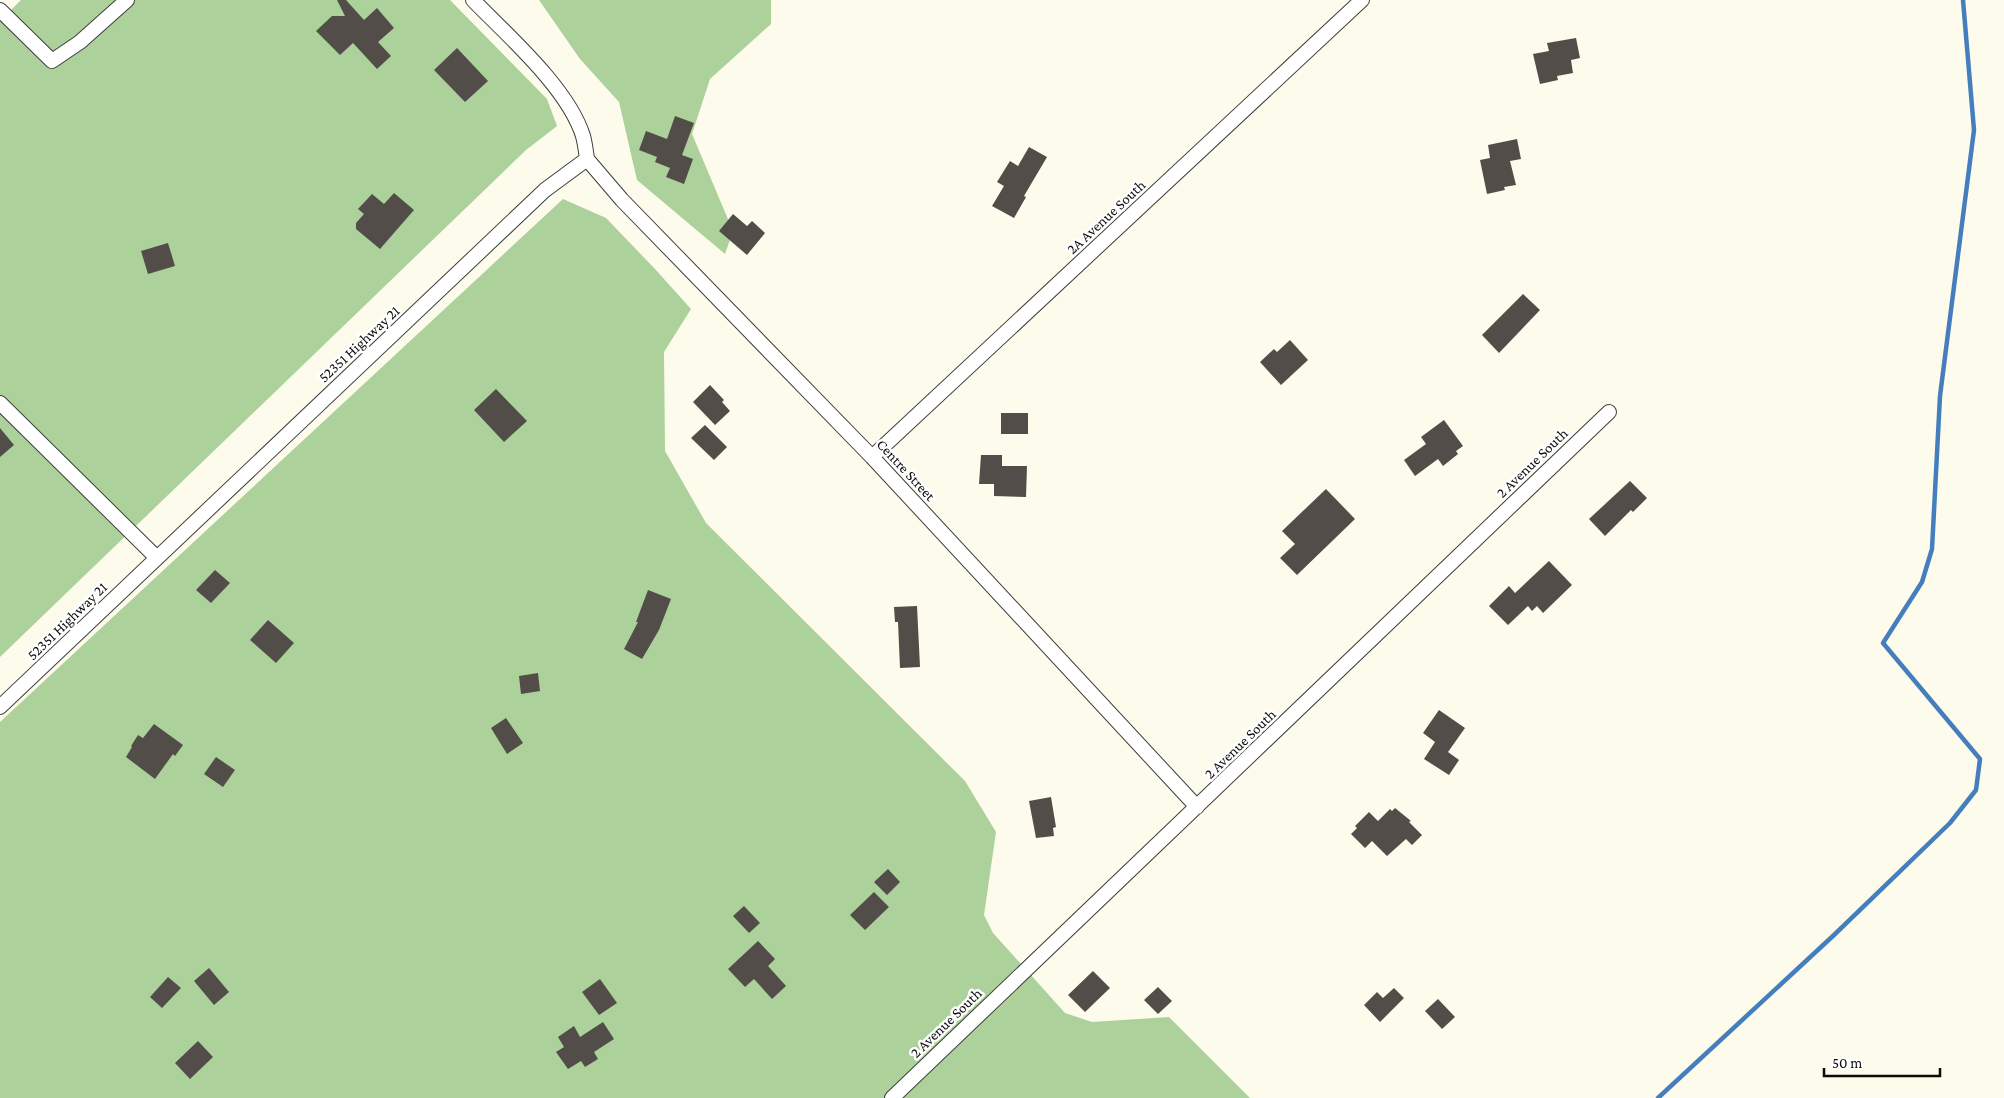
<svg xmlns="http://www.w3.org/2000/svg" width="2004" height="1098" font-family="'Crimson Pro',serif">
<rect width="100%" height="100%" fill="#fdfbeb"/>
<path fill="#acd19a" d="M21,0H450L547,99L557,126L526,150L0,657V21Z
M539,0H771V24L710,79L692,134L733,231L725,254L637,180L619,102L580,59Z
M563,199L606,218L655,269L691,309L664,352L665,451L706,523L965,781L996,832L984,915L993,933L1065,1013L1092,1022L1169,1017L1250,1098H0V722Z"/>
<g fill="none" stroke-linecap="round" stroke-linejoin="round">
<path stroke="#457ebd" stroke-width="4.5" d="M1658,1098L1834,935L1950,823L1976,790L1980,759L1883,643L1922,582L1932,549L1940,396L1974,130L1963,0"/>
</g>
<path fill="#524d49" d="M337,0H346L364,20L377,8L394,28L378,42L391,56L377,69L353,43L340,55L316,31L332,16H345Z
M1576,38L1580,58L1571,60L1573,73L1557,76L1558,80L1540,84L1533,54L1549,51L1547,43Z
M457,48L488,81L465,102L434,70Z
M675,116L694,123L682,155L693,159L684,184L666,177L670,168L655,162L657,157L639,150L646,131L667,139Z
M1517,139L1521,159L1510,161L1516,185L1504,187L1505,190L1487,194L1480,160L1490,158L1488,145Z
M1029,147L1047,157L1024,196L1026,197L1014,218L992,206L1004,186L997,182L1010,161L1018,166Z
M394,193L414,210L380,249L356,229V223L364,214L358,209L372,194L384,204Z
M733,214L747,226L752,221L765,233L747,255L719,231Z
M168,243L175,266L148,274L141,251Z
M1523,294L1540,310L1499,353L1482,335Z
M1290,340L1308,360L1281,385L1260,362L1274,349L1277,352Z
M710,385L724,400L722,402L730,411L715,425L693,402Z
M496,389L527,421L504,442L474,410Z
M1001,413H1028V434H1001Z
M1444,420L1463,446L1456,451L1458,454L1443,466L1438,459L1415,476L1404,460L1426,444L1421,437Z
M705,425L727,447L714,460L691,438Z
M0,428L14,445L0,457Z
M981,455H1002V466H1027L1026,497L994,496V484H979Z
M1630,481L1647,498L1633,512L1631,510L1605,536L1589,519Z
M1326,489L1355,519L1297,575L1280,558L1295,544L1282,531Z
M1549,561L1572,585L1543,613L1537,606L1532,611L1528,606L1508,625L1489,606L1509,586L1515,593Z
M215,570L230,583L211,603L196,590Z
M648,590L671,599L659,630L642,659L624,649L638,622H636Z
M917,606L920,667L900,668L898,622H895L894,607Z
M268,620L294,643L276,663L250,640Z
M538,673L540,691L521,694L519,676Z
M1439,710L1465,728L1448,752L1459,760L1449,775L1424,759L1435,742L1423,733Z
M506,718L523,743L507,754L491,728Z
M154,724L183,745L175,756L173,754L155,779L126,757L132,747L131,746L138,735L143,738Z
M216,757L235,770L223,787L204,774Z
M1051,797L1056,827L1053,828L1054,836L1036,838L1029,801Z
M1395,808L1411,821L1409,822L1422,835L1412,845L1406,839L1387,856L1372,841L1365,848L1351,834L1357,828L1355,826L1369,812L1378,821L1390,809L1392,811Z
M888,869L900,882L887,895L874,882Z
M874,892L889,907L865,930L850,915Z
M744,906L760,923L749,933L733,916Z
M758,941L775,959L768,966L786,986L772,999L754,979L745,987L728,969Z
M209,968L229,992L214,1005L194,981Z
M1093,971L1110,988L1085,1012L1068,995Z
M168,977L181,988L162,1008L150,997Z
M600,979L617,1003L599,1015L582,992Z
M1158,987L1172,1001L1158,1014L1144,1000Z
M1394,988L1404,998L1380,1022L1364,1005L1377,992L1383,998Z
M1438,999L1455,1017L1442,1029L1425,1011Z
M603,1022L614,1039L594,1052L598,1059L585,1067L581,1061L568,1069L556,1052L564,1047L558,1037L574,1026L580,1037Z
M198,1041L213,1057L190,1079L175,1063Z"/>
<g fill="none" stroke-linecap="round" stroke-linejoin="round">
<defs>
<path id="minor" d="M473,0C508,36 568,88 583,136C585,143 586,152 587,159
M0,10L52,61L80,42L127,0
M587,159L622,200L872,457L1197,807
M0,403L156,557
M872,457L1362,0
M0,707L545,190L587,159
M892,1098L1609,412"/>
</defs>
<use href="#minor" stroke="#3e3e3e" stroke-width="16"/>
<use href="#minor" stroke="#fff" stroke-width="14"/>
</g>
<g text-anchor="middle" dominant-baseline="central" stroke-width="5" stroke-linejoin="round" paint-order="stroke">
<g font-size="15" fill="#0b0b0b" stroke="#fff">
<text transform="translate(1106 217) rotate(-43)">2A Avenue South</text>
<text transform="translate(359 344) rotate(-43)">52351 Highway 21</text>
<text transform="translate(1532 463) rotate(-44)">2 Avenue South</text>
<text transform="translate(906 470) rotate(47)">Centre Street</text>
<text transform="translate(67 621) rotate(-44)">52351 Highway 21</text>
<text transform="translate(1240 744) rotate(-44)">2 Avenue South</text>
<text transform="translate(946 1023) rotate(-44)">2 Avenue South</text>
</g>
</g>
<path d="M1824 1068v8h116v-8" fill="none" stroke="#0b0b0b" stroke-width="2.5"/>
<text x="1832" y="1068" font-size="15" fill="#0b0b0b" stroke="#ffffff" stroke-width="4" paint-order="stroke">50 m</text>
</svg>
